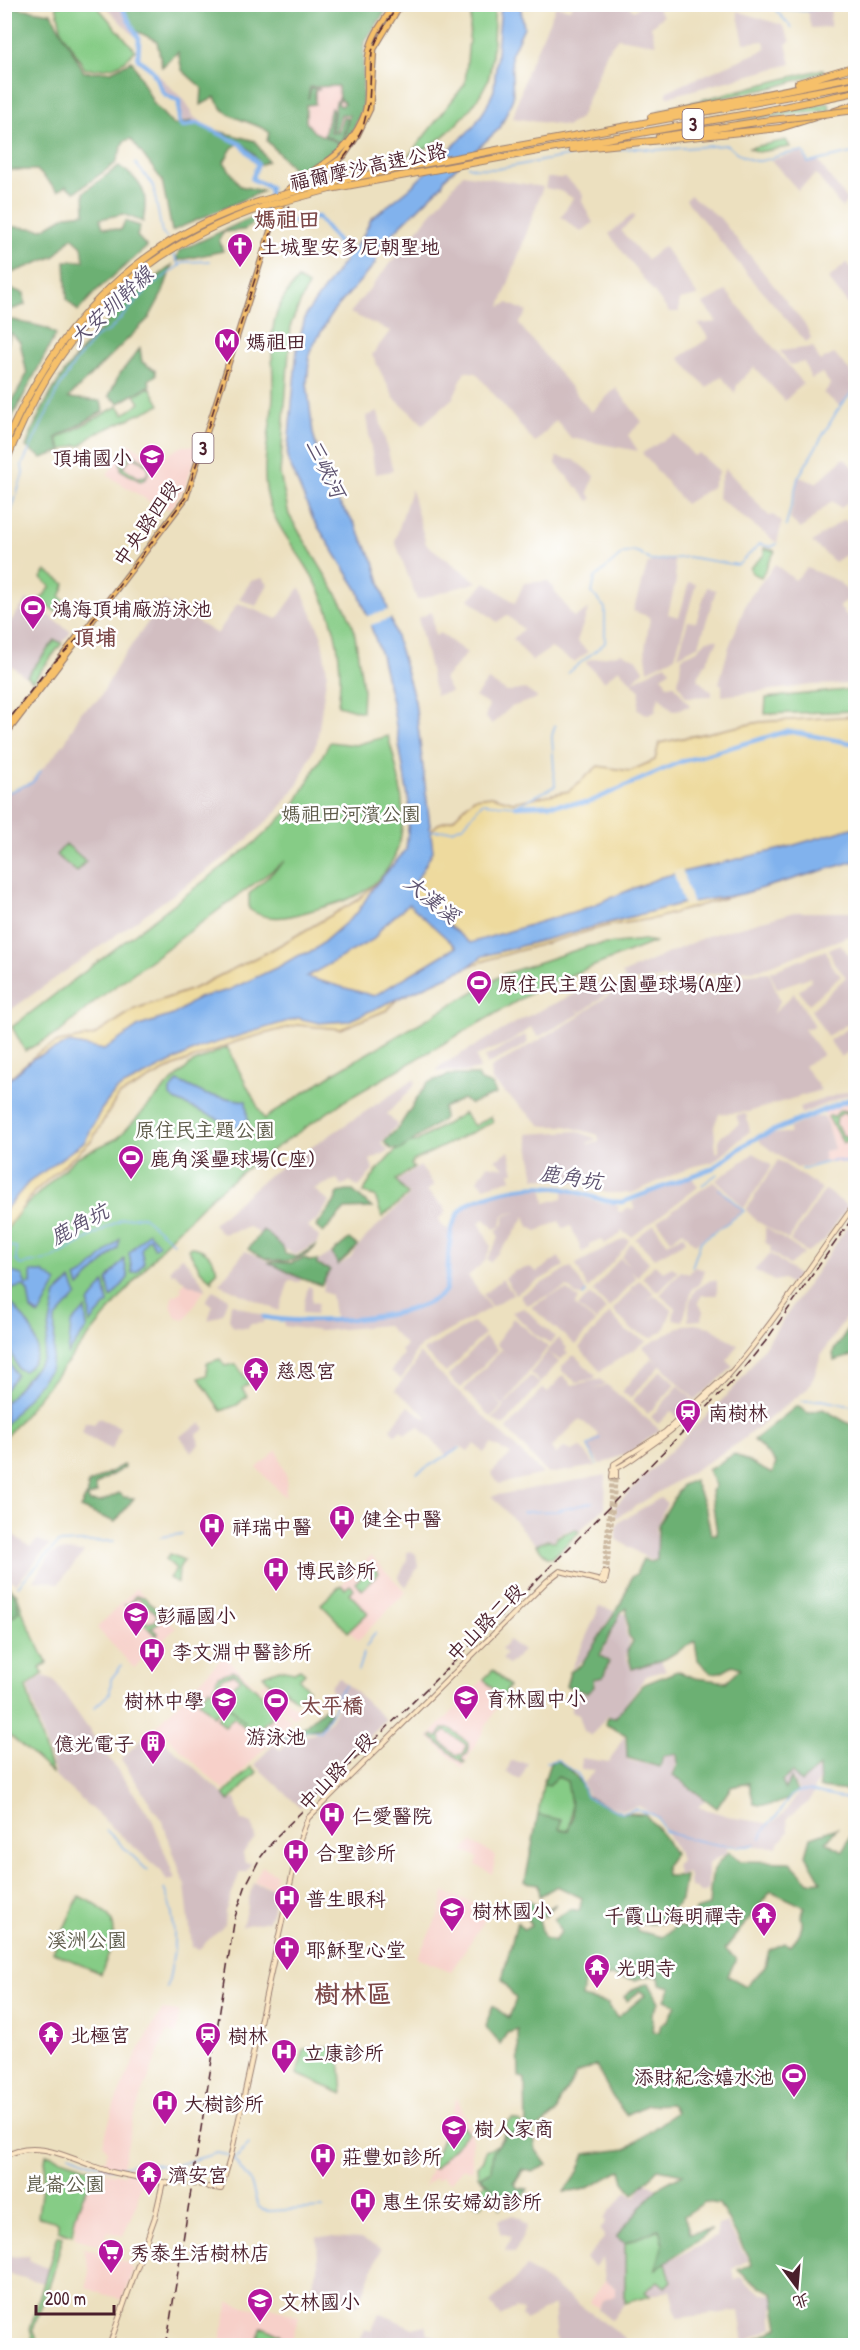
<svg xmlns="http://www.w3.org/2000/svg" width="860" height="2350" font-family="'Patrick Hand','LXGW WenKai TC',sans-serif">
<rect width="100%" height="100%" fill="#fff"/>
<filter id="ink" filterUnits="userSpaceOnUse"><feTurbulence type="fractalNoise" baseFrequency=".0167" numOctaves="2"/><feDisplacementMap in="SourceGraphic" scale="12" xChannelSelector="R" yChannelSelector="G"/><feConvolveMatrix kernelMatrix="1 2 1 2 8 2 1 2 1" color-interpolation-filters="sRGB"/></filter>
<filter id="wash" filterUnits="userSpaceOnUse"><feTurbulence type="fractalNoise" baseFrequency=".008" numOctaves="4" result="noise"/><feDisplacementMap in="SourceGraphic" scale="24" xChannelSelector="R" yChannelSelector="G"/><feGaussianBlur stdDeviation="1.35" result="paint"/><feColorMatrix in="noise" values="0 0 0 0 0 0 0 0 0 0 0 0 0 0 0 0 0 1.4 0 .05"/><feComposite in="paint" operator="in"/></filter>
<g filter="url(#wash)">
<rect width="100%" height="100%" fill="#ece0bf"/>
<path fill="#f7d0c9" d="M338,86L339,98L354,116L345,146L314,132L306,122L310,87Z
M128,443L157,460L183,446H199L186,485L170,510L166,507L163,510L107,475Z
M852,1102L855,1111V1165L825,1162L823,1151L834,1149L824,1112Z
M185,1282L204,1290L185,1320L176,1318L171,1305L172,1297L182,1291L180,1287Z
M277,1450L287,1478L285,1497L257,1468Z
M371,1556L406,1592L358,1640L321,1604Z
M136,1588L176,1628L134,1668L97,1628Z
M224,1656L291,1720L224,1791L156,1726Z
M484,1679L502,1699L462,1768L428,1737Z
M266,1682L273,1688L280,1685L287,1693L283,1697L300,1711L294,1718L260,1685Z
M472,1842L496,1856L492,1874L476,1865L478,1858L463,1851Z
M262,1866L276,1874L273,1887L254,1882Z
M444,1892L487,1908L483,1923L451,1971L417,1958L440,1912Z
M162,2010L179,2012L177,2034L166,2032L133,2118L123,2166L113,2167L111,2170L101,2168L102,2160H106L107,2151L103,2144L114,2105L137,2054Z
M5,2021L16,2025L5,2068Z
M457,2097L472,2135V2171L462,2168L450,2183L442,2176L438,2180L435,2177L424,2187Z
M127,2167L141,2168L139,2179L141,2180L137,2202L123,2236L107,2231L102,2246L75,2238V2217L82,2198L99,2171L124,2175Z
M83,2247L127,2263L134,2270L123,2300L86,2288L90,2272Z
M605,2280L616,2287V2296L602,2301L598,2308L590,2302Z
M229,2302L253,2308L271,2307L299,2317L290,2345L219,2346Z"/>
<path fill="#d2bec1" d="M104,5L121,8L135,34L133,35Z
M573,5H627L634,11L640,5H655L663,16L651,26L656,44L618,38L608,50L580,118L567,126L513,118L527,71L556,6L570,9Z
M772,5H831L830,27L811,28L807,10H776Z
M737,11L782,25L791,41L786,44L791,64L667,97V91L766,49L764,41L744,43Z
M155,72L186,102L194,117L202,122L198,127L182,126L180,99L164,92Z
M802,152L807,163L818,161L847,200L842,208L816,174L798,190L771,160Z
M463,174L543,187L500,307L508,303L527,312L519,324L591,412L616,388L642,422L628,435L638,451L571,438L556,420L535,443L476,373L465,371L453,398L423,424L394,398L372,355L390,331L350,313Z
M547,178H566L583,194L582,201L593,223L581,232L561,217L573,198L560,191L545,188Z
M690,195L720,218L806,326L811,338L806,342L745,271L686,200Z
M633,214L636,216L621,231L647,260L664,246L698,296L679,300V312H669L609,234Z
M847,262L855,274V302L850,307L828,279Z
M726,291L803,383L785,401L754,367L737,385L735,393L721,376L707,388L679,358L709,338L698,324L717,322L703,304Z
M813,347L820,361L834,354L854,375L850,382L855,386L840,406L823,393L831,385L822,373L811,379L804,362L790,365L780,351Z
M378,412L393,471L375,474L366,416Z
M674,434L694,456L699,453L719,471L712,487L685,504L642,453Z
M556,457L574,460L595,476L588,492L592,499L589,501L556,464Z
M844,458L855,469V495L841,508L832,501L801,529L790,519L799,477L816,483Z
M725,468L769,516L773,515L782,522L777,543L718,498L719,485Z
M411,489L426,544L477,582L417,600L395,541Z
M844,519L855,530V536L845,543L850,552L835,562L812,542Z
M674,559L676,580L668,614L679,617L689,582L696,584L675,657L648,670L645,649L650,617L633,611L648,563Z
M775,564L795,580L807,568L838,581L852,596L839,607L855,624V684L812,685L722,696V685L719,683L729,647L747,601Z
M262,578L268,584L256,606L239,599L251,581Z
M548,581L574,618L589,608L577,641L588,652L574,662L551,648L532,661L513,639L523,629L507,615L497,622L469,599L486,582L515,603L524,583Z
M300,587L321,634L327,672L317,742L298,784L277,812L237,849L5,1014V793L30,782L53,757L65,742L81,712L99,699L119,663L163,601L217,634L238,603L277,619Z
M707,587L716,590L699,645L678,656L688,621L696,622Z
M27,599L71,632L33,682L5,661V629Z
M432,612L435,636L440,633L467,653L444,679L451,692L436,695L418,618Z
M716,639L718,641L697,679L712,692V696L686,697L678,683L682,657L696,651L707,640Z
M622,653L637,659L644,670L632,682L666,664L670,670L662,676L667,685L674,684L690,706L673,711L659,696L655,712L647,714L638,710L640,691L619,669L604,681L586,663L588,660Z
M488,680L507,692L525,689L538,698L511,707L492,724L485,717L489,705L475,697Z
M795,912H855V934L760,969L635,981H626L622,974L707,936Z
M840,944L855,962V1020L827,1036L811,1010L846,977L834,963L829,949Z
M826,950L831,965L841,976L809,1004L799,991L811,980L810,977L777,988L770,972Z
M769,972L780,1001L773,1014L794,993L815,1026L804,1029L823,1055L804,1066L821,1090L748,1112L719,1114L714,1126L716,1153L719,1152V1138L739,1124L736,1115L746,1114L750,1131L713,1162L691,1167L632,1193H607L571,1181L535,1178L527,1134L577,1131L597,1139L587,1143L588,1144L599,1141L598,1135L566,1126H542L492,1081L491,1068L577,1018L619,987Z
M602,985L605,995L581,1013L577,1008L580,1014L538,1037L531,1027L510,1042L476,1056L480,1069L464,1072L437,1071L440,1066L522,1019L591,986Z
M855,1024V1047L841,1057L829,1040Z
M525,1035L528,1042L524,1046L487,1065L485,1057Z
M415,1079L414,1086L387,1114L397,1125L381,1143L389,1151L370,1160L373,1170L359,1187L350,1181L342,1186L337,1179L314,1189L329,1202L319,1218L308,1227L319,1237L317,1243L295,1255L249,1227L223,1234L213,1224L269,1175Z
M855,1089V1092L801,1114L799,1107Z
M814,1117H825L834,1149L824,1151V1162L797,1168L761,1143L759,1138L768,1134L790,1133V1128Z
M509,1151L514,1172H510L512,1179L484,1187L477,1180L488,1165L505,1168L495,1159Z
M754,1153L772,1166L744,1208L716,1180Z
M778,1160L822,1189L788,1240L757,1221L746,1210Z
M420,1166L434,1185L427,1191L444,1207L446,1212L438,1220L443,1227L453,1231L457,1219L469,1204L513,1190L543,1189L545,1203L563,1198V1190L601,1203L615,1204L619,1207L617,1211L622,1212L626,1208L635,1210L632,1202L691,1176L698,1187L632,1237L621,1231V1234L604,1244L601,1239L589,1244L590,1248L582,1252L571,1226L563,1228L559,1221L537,1231L529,1227L525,1216L512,1237L490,1262L487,1259L499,1238L496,1231L504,1224V1216L520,1211L503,1215L501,1226L494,1229L485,1219L479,1222L491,1246L485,1261L468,1276L490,1308L421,1346L414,1353L411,1366L401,1379L391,1371L403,1354L401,1350L406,1345L386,1325L320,1331L284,1326V1321L335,1322L331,1295L323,1292L325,1275L331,1270L315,1263L331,1253L338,1266L349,1259L367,1236L410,1195L397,1181Z
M714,1181L743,1211L695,1244L683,1231L671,1240L657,1221Z
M825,1190L848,1206L824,1241L807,1252L790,1241Z
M855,1216V1304L821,1355L814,1377L807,1389L734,1446L616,1518L615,1506L734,1388L749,1369Z
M654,1224L667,1243L683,1235L686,1241L655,1258L635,1239Z
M765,1227L804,1253L789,1265L770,1251L771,1247L765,1242Z
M625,1238L629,1240L625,1248L588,1289L576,1264Z
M631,1243L649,1262L637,1277L630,1270L636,1278L609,1308L593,1291L620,1258L629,1265L622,1257Z
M245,1251L301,1275L300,1282L289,1281L279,1311L219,1284Z
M771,1254L799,1276L792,1285L784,1279L774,1281L754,1270Z
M182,1256L206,1287L205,1290L188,1284L174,1273L172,1275L170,1269Z
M559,1257L564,1266L515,1294L505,1278L514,1271L530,1267L537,1272Z
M655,1264L663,1272L672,1267L678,1271L658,1292L642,1278Z
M571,1267L587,1293L582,1296L576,1295L568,1287L527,1305L521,1299V1295Z
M694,1267L705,1270L699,1284L692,1289L683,1321L673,1319L675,1308L660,1295L681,1271L689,1274Z
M502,1279L513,1294L491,1307L483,1295Z
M639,1280L654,1293L647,1301L654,1295L672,1310L664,1330L652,1338L632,1330L613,1310L631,1290L638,1296L631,1289Z
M711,1280L717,1281V1295H702L698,1302L703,1311L702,1320L688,1321L690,1301L695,1290Z
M308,1286L312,1288V1302L318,1303L316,1314L302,1313Z
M213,1290L228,1298L222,1314L208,1320L213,1305L205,1302Z
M567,1290L579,1299L575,1306L595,1322L575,1345L531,1307L552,1295Z
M590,1294L606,1309L596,1321L578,1307Z
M231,1303L265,1316L263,1323L251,1324L248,1328L233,1327L229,1319Z
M524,1308L555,1337L550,1343L536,1335L512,1312Z
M610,1313L626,1331L647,1341L600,1371L579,1348Z
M513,1318L548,1347L503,1406L486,1386L502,1406L492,1418L464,1390L501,1350L505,1353L496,1344Z
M474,1322L484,1334L446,1373L423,1351Z
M695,1324L710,1327L738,1345L727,1360L733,1367L722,1377L695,1400L661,1365L630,1398L622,1391L652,1358L658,1363L643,1347L684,1325Z
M485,1337L498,1350L461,1388L448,1376Z
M558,1338L567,1348L565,1351L568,1353L560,1360L548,1352L559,1362L540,1383L531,1373Z
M419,1353L543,1474L499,1484L491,1473L511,1454L491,1444L484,1453L475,1444L468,1451L460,1446L448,1457L419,1426L405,1434L401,1430L395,1435L390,1429L408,1406L425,1418L427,1416L395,1390L414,1366Z
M572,1356H575L596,1376L593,1379L576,1382L562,1371V1367Z
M661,1370L676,1384L648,1414L633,1400Z
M563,1375L572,1385L600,1379L606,1384L592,1389L607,1385L660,1430L632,1451L601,1464L587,1447L599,1435L580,1419L551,1448L556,1454L552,1458L564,1447L571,1451L581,1447L596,1466L548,1474L507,1429L543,1388L548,1392Z
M530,1376L540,1384L506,1423L502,1425L493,1419Z
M679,1385L694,1401L677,1417L671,1411L658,1424L651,1417Z
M99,1418L120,1427L112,1450L82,1433L85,1422L94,1424Z
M201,1423L205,1429L196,1435L200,1444L191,1452L180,1436Z
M606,1475L605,1507L580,1530L574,1528L558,1534L554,1540L546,1539L536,1545L492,1496Z
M660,1498L667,1503L656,1527L658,1558L650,1560L616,1539V1528L619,1522Z
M8,1531L30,1547L38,1540L50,1545L16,1584L5,1576V1535Z
M58,1551L84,1552L59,1583L34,1580L50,1555Z
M411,1551L416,1554L418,1567L406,1587L398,1578L407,1561V1552Z
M600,1606L614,1611L585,1658L571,1670Z
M621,1613L626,1614V1635L630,1641L626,1655L631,1670L661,1661L666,1670L646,1676L615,1718L607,1716L591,1736L584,1731L579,1715L571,1712L575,1691L587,1694L595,1687L594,1680L604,1677L610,1662L601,1656Z
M509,1640L523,1651L508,1665L502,1659L506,1654L501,1649Z
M43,1676L54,1680L152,1819L175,1879L167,1881L162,1872L56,1777L28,1687Z
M339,1677L386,1720L300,1807L255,1765L273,1744L280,1750L293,1738L318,1733L330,1721L338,1707L330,1687Z
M149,1732L155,1734L186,1760L229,1800L235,1799L241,1820L252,1823L255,1838L243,1853L245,1863H251L246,1872H240L225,1912L224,1925L199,1949L192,1947L185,1886L163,1823L121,1759Z
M624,1736L627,1760L661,1768L664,1756L676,1754L677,1763L672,1775L705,1800L698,1807L735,1818L771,1824L784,1813L799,1792L793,1779L785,1789L782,1781L792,1774L801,1782L819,1769L820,1778L809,1802L787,1818L788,1832L776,1847L728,1845L726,1853L708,1863V1890L701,1893L696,1888L690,1887L688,1873L679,1875L676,1866L681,1859L659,1818L639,1806L622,1810L589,1798L583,1783L595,1770L581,1769V1758L609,1762Z
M511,1761L528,1763L520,1780L506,1772Z
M253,1883L276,1889L273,1909L268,1921L242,1926Z
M645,2182L657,2188L616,2237L625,2243V2303L612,2320L598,2309L602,2301L616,2295V2287L605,2280L602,2258L594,2267L586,2258L605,2237L600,2230L606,2221L604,2218L627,2191L635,2197Z
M513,2215L521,2218L527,2226L515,2253L505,2251L511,2236L500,2233L499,2220Z
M726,2223L748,2260L732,2269L734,2280L743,2278L745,2282L763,2294L777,2295L773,2309V2327L744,2343L739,2311L677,2318L670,2290L650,2296L645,2293L658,2281H671L666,2262L716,2237L718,2225Z
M317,2236L360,2239L381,2249L358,2306L309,2289L318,2269Z
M30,2256L29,2260L49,2269L44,2283L5,2273L4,2257Z
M527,2267L624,2337L631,2345H557L554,2305L526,2320L521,2316L523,2311L516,2308L500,2316L490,2303Z
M379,2313L413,2328L425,2325L427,2333L456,2345H358L365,2329L371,2331Z"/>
<path fill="#86cc86" stroke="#687658" stroke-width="1.5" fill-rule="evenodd" d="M56,5H96L135,50C122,69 106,69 85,69L62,32Z
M472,5H495C493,22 494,69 487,82C473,112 439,146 408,157L465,84Z
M823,69L824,72L775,87L657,111Z
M829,103L830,110L738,121Z
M786,140L790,147L758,152L749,148Z
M298,279L308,285L291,324L280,474L289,515L347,611L354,629L363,688L362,712L338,705C345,656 333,608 306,566C292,544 275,525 268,499C259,463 272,430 273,395C274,346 262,319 298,279Z
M150,387L160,405L95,434L80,446L77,445L62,450L57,439L118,406L124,414L140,403L135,395Z
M126,450L154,467L150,468L146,479L140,481L121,470L120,459ZM130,455L147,465L149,470L146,476L138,477L123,467L130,459L126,456Z
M764,548L775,551L761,577L752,573L750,568L764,555Z
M46,571L65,584L60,597L69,604L60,615L40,600L51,587L41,578Z
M55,640L62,643L33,681L27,676Z
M855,689V711L765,714L766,698Z
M388,736C402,786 419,849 370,887C353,900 330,905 310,911C289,917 268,923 249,909V894L285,861L94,1002L60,1032L25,1051L12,1027L258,840L293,807L296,812L294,806L330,742L355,745Z
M66,844L86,861L77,872L56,855Z
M644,940L655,942L543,986L346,1100L252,1164L212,1196L168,1240L5,1438L4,1234L17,1214L77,1157L118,1138L166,1087L191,1064L227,1047L264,1119L337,1071L504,974L588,946Z
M840,1110L850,1112L855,1127L848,1114L843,1113L837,1117L836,1124L842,1135L850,1137L855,1132V1137L843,1143L828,1117L831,1115L833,1118Z
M464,1113L474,1126L491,1116L493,1122L413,1161L411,1165L414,1168L396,1180L408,1195L382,1217L375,1196L363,1193C372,1175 393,1150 410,1140L414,1143Z
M191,1247C207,1248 212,1258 218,1271L211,1278L213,1282L201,1271L188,1249Z
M220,1359L225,1366L236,1364L249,1383L242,1389L247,1396L237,1405L221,1411L199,1378L207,1375V1363Z
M576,1529L579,1532L552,1558L547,1557L536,1545L547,1540L555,1541L558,1536Z
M170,1554L184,1560L179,1568L178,1583L169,1578L176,1569L166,1559Z
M372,1566L379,1573L362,1590L355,1583Z
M4,1583L17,1594L25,1618L47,1663L40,1668L43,1674L26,1687L52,1773L5,1731Z
M341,1585L345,1589L350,1585L354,1589L349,1593L368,1613L348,1632L321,1604Z
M135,1596L144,1597L160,1613L159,1623L151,1627L158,1634L156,1636L125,1605H129ZM138,1598L157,1614L156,1621L147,1623L132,1607L133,1601Z
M279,1669L294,1672L300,1669L305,1673L299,1679L308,1689L296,1700L280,1685L273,1687L263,1675Z
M493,1670L509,1686L502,1699L484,1679Z
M232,1671L237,1672L271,1703L270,1719L260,1727L253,1729L255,1733L253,1735L234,1717L225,1727L217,1718L225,1709L224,1707L214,1716L199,1702L209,1688L213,1691L218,1676ZM234,1674L240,1679L221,1698L246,1723L216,1694L222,1678Z
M443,1729H451L468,1743V1753L461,1758L465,1762L463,1763L431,1737L433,1735L437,1738ZM446,1731L466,1745L464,1754L457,1755L441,1742L440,1736Z
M251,1767L257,1772L229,1801L223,1795Z
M558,1777L567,1781C572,1799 573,1814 569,1832L559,1829L561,1820L538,1815L543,1784L549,1785Z
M79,1896C126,1918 117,1932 101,1974L53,1952Z
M339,2046L343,2094L297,2074L304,2049Z
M512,2119L520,2122L524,2129L521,2147L534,2170H523L508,2198L500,2208L497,2198L487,2196L480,2206L472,2201L485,2183L478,2176L477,2166L484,2160L485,2151C498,2148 506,2135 507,2122Z
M458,2123L468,2132L434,2169L431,2166L447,2127L451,2131Z
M46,2154L98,2171C84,2192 75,2209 72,2235L58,2230V2222L38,2217Z
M659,2229L663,2244L656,2268L666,2262L671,2281L665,2287L658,2281L645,2292L650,2296L625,2303V2243Z
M58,2235L63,2237L52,2278L33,2329L39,2345H34L30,2329Z
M262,2327L280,2334L279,2336L283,2338L281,2345H255Z"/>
<path fill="#6cb073" stroke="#5b684f" stroke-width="1.5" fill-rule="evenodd" d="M119,5H390L364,43L362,109L349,140L343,149L300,176L267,141L269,132C250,119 224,121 215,97L201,105L202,88L182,70L178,52L162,67L157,41L136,31ZM338,86L339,98L344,103L341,106L338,104L339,99L336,102C335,110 332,123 332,131H336L341,114L349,115L343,145L314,132L306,122V105L315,104V90L320,89L311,88L308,99L310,87Z
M5,6L51,13L84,72L111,71L132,61L154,104L173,125L192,121L206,128L255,141L268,161L260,165L253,153L241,142L232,148L224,162L240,186L263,191L172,231L162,180L131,139L124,141L116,163L75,192L66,186L58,191L37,170H5Z
M331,108L333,110L330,132L338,133L343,117L348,119L341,143L324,135Z
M119,166C143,182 149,193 143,222L123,214L100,219L103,227L121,230L125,221L140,226L137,236L147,247L96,291L78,311L67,300L65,261H84L82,246L72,237L55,256L9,274L5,284V226L43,229L67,215L85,213L84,192Z
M257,215L258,220L244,230L224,232L219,239L223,251L176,261L179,251Z
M172,265L163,292L149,318L68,398L101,401L103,411L56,438L62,451L42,458L26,447C52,370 110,314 172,265Z
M5,287L24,293L25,305L5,312Z
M14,320C31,326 40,323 56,334L5,431V415L27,374L20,342L11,333L5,352V321Z
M140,348L142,362L155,370L156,375L149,380L150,385L119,403L109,396L119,375Z
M448,1075H477L481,1081L492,1085L496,1094L470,1104L463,1099L443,1108L444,1119L400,1150L391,1149L384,1142L399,1127L427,1083Z
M347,1191H353L372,1208L345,1209L323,1233L316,1227L334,1203L338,1193Z
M263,1230L283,1247L285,1254L297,1257L317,1245C300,1266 269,1265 248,1249Z
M349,1239L358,1246L338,1265L332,1253Z
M305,1258L309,1261L317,1260V1265L330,1270L321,1285L302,1279L268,1262L292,1263Z
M855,1318V1355L834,1361L833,1352Z
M797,1406L808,1413L823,1409L855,1427V1786L849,1791L820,1788L819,1767L801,1782L792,1773L782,1781L785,1789L791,1778L797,1792C783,1803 772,1808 754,1804L749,1783L731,1787L717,1808L673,1775L678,1764L677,1754L663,1756L660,1767L627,1758L626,1735L605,1724L609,1717L615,1718L642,1685L677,1671L695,1678L727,1682L740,1668L733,1665L721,1672L711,1673L698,1660L695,1641L665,1659L632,1669L627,1651L633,1641L628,1635L627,1608L621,1612L600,1655L609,1662L603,1677L593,1679L594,1687L587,1693L566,1686L570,1672L581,1665L621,1603L632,1577L636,1574L643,1559L650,1562L657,1560L658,1525L682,1485L694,1480L706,1510L711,1534H717L711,1491L715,1486L708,1470L734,1454L772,1474L776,1463L754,1440Z
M123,1465L125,1467L95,1485L97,1493L87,1498L90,1502H101L119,1493L124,1497L134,1498L115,1522L80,1508L88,1493V1484Z
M5,1584C14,1590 18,1600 19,1611L5,1623Z
M325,1708L330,1712L320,1728L294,1734L279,1744L276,1742L280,1738L299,1731Z
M555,1760C571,1767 581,1780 586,1796L622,1813L645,1814L665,1838L674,1854L665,1866L666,1876H685L681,1900L662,1923L635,1925L638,1931L662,1937L676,1926L689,1928L696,1910L709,1906C711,1882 709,1867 729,1852L740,1861L790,1862L809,1882L821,1881L806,1855L811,1837L837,1828L826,1842L843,1851L855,1826L856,2333L849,2345H747L779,2327L773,2293L748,2279L738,2270L752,2264L719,2204L705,2202L684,2216L690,2233L712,2230L656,2269L663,2244L659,2229L625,2243L616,2237L657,2188L683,2174L658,2169L634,2194L624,2182L621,2170C602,2180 586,2193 564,2192L578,2172L585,2154L626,2149L676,2112L671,2104L647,2105L626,2115L612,2096L596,2065L576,2074C569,2090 560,2094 557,2112L533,2132L536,2150L547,2165L532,2172L522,2169L514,2183L518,2188L528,2189L523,2197L498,2194L480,2176L491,2170L493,2152L507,2133H526L525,2079L519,2077L518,2030L507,2033L500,2044L485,2026L493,2006L509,2018L516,1999L502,1979L517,1922L524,1930L531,1926C526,1918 524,1911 522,1902L529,1900L545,1911L556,1904L545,1917L538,1915L544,1938L554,1941L561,1932L554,1919L571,1909L579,1911L582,1898L557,1886L540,1896L538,1884L525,1882L538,1815L561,1820L559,1829L568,1831L573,1817L567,1781L558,1777L549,1785L543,1784L550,1763ZM771,1891L805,1907L801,1916C805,1928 798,1937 790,1946L785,1943L769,1950L765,1967L746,1986L728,1976L736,1959L725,1949ZM610,1976L635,1980L650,1976L659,1977L660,1984L671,1987L665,2000L676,2005L667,2022L661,2024L659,2032H653L652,2014L659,2002L649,1983L635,1988L624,1997L627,2001L640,1991L645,1995L617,2018L608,2004L582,1998L584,1981Z"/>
<path fill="#eeda9e" stroke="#9c7c64" stroke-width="1.5" d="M855,716V860L657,918L607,926L493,958L409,987L387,1010L341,1029L297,1025L238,1041L174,1066L118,1096L92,1140L34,1192L5,1231L4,1083L39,1052L58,1042L93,1036L135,1009L193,989L273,949L358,900L438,824L453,819L474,798L492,796L513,802L569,791L598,766L630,771L655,760L659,743L760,722Z"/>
<path fill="#81b2ed" stroke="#66688c" stroke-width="1.5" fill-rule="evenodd" d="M501,5H520L524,27L511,55L513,98L500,128L445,178L442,185L379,247L375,264L332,313L310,351L307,383L313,433L326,486L354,523L374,562L415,701L433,851L413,887V896L470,943L586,908L661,877L781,849L855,827V861L742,894L680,904L483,956L468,967L348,1021L319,1023L298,1018L199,1048L116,1090L101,1110L85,1141L28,1183L5,1210L4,1084L32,1059L69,1043L104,1050L139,1026L173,1015L198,998L229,990L280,966L297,956L313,951L357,913L373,888L406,850L410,809L392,702L381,655L358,590L313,519L287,458L297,349L306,314L364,234L371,219L410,188L474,126L486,108L494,90ZM409,904L456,947L374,996L306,977L374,939L382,927Z
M178,1081L207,1095L246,1101L248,1122L239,1128L177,1101L170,1096V1091Z
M148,1232L159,1244L154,1248L150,1238L147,1239L141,1250L144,1262L138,1271L132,1273L129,1253Z
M120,1239L118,1248L79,1287L76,1278L84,1274Z
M124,1259L128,1278L111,1298L107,1280Z
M5,1270L22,1275L26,1285L31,1284V1272H42L57,1282L39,1315L31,1310L28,1292L24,1286L11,1289L10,1302C27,1320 53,1351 24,1371L18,1369L5,1337Z
M71,1280L77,1295L55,1319L54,1352L50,1370L5,1425V1403L43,1359L56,1294Z
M104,1283L108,1303L90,1323L89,1303Z
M85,1309L87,1328L68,1354L71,1324Z
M4,1351L16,1375L5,1391H4Z"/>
<path fill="#ece0bf" d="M392,609L395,617L368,626L364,617Z
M682,869L693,905L684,906L673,871Z"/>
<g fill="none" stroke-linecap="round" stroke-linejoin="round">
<path stroke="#81b2ed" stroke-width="1.5" d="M770,4L792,28
M774,8L804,11L840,4
M135,163L153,185L162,233L167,238
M468,166L475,168L497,169L601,150L639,148L655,150L727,145C766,177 764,151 804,152L808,163L856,152
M173,254L180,266
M786,526L798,478L837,411L856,387
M4,535L23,474L22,465L59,388L76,361L97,336L109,331L149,288L184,262L210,261
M4,564L6,574
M568,673L605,643V608L592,593L595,578L622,554L633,551L640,553L651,561L688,557L738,565L760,544L771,547L777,544
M4,794L33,782L41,771
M430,831L453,830L464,825L482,803L516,806L555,786L552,736L555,725
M759,1135L856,1095
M802,1169L835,1160L856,1165
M702,1185L717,1174
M4,1246L16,1247V1260L20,1265L51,1259L122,1219L142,1216L174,1243
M692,1267L701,1241L744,1211L719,1189
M583,1296L586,1292
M802,1401L822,1400L856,1407
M597,1464L588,1446L600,1438
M417,1473L460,1448
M523,1512L556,1511L593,1502
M160,1537L182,1534
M18,1586L58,1543L114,1541
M366,1647L375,1633
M358,1670L364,1652
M95,1707L110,1693L111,1679L122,1665
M272,1743L307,1731H320L338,1702V1693L346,1685
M546,1762L558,1760L578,1774L586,1797L622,1813L636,1809L654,1815L658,1818L664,1831C683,1838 736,1852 755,1844
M106,1830L148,1871
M761,1838C766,1823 772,1822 780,1812C784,1806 786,1800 791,1796C808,1781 837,1806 856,1795
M164,1889C179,1922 175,1954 167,1988
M69,2154C90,2161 117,2176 136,2161L170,2167L217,2153L237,2157L249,2144
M233,2158L251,2183L258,2207L268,2211L324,2208"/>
<path stroke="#81b2ed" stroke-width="4.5" d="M120,4L139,39L138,59L152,70L164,94L179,101V121L182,127L197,123L241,144L258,164L252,179L270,187V196L265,211
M277,224L318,217C329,232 341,243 349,260
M516,806L587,803L680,762L788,731L856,744
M264,1317C304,1325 418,1322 445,1291C453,1261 440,1218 473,1201C503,1189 536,1182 569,1190C588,1194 603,1203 623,1202L713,1168L750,1141L856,1097"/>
</g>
</g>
<g filter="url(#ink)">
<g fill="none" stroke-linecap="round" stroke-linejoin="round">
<path stroke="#ccb9a1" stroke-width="4" stroke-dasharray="4 2" stroke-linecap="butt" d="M604,1572L612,1477
M607,1573L616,1477
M168,2183L208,2187"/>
<defs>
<path id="secondary" d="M616,1467V1477
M612,1470C624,1466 636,1456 647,1448C738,1387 791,1290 856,1203
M612,1477L614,1464L665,1432L729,1373
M601,1582L604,1572
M4,2157C38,2136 75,2162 108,2171C127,2176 148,2179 168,2183
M208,2187L221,2189L231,2155L300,1839L308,1818L547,1581L560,1571L605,1582L607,1573
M109,2346L155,2217L163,2182"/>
<path id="primary" d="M290,193L344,156L356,138L370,109L374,49L401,4
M283,195C311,164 342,164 362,120C372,99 364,74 369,52C372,34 385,19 395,4
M269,227L279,202
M4,731L81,632
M4,737L186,498L270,232L283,201"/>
<path id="motorway" d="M798,83L856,66
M832,112L856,104
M651,117L856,76
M659,137L763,121
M502,149L856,84
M572,149L780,128L822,115
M493,159L759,112L856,92
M4,447C54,328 135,239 261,201
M4,467C52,339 131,251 263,207"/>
</defs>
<use href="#secondary" stroke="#9b8075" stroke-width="6"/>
<use href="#primary" stroke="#9b8075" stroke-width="7"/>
<use href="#motorway" stroke="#9b8075" stroke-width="8"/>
<use href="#secondary" stroke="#fbe6c4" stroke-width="4"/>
<use href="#primary" stroke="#f6c06b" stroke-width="4.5"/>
<use href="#motorway" stroke="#f6c06b" stroke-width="6"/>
<path stroke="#4a1f2b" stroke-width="1.5" stroke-dasharray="9 4.5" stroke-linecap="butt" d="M4,726L45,672L84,632L186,497L267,241L282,214L294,200L335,169L353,146L363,127L369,103L372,51L380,33L399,4
M166,2346L235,1917L246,1885L260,1858L278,1835L559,1558L733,1381L765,1342L856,1213"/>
<defs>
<path id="motorway-bridge" d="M763,121L856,110
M261,201L329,182L502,149
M263,207L330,189L493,159"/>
</defs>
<use href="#motorway-bridge" stroke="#9b8075" stroke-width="8" stroke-linecap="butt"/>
<use href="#motorway-bridge" stroke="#f6c06b" stroke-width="6"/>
</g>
</g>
<defs>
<symbol id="church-pin" viewBox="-11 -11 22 30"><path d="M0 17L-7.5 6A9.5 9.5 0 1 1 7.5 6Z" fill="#b5179e" stroke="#fff"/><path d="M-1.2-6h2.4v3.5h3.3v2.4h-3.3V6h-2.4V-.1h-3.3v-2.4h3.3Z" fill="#fff"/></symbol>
<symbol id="metro-pin" viewBox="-11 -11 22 30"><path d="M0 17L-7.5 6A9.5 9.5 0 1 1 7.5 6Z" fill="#b5179e" stroke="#fff"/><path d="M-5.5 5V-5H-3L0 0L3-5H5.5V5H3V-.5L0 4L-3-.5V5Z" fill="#fff"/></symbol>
<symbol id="school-pin" viewBox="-11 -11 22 30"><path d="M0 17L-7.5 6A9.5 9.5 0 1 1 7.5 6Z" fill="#b5179e" stroke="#fff"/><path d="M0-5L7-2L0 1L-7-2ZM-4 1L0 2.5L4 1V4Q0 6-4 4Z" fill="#fff"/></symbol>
<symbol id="stadium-pin" viewBox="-11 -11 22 30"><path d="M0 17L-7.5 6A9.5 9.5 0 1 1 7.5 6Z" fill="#b5179e" stroke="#fff"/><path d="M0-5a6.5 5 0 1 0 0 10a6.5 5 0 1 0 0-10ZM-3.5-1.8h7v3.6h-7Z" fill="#fff"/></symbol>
<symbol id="temple-pin" viewBox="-11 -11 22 30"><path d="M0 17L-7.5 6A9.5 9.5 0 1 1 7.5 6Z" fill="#b5179e" stroke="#fff"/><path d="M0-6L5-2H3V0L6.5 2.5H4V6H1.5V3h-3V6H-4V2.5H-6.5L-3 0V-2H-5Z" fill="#fff"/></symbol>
<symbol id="station-pin" viewBox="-11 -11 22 30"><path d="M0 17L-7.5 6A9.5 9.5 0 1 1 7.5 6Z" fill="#b5179e" stroke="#fff"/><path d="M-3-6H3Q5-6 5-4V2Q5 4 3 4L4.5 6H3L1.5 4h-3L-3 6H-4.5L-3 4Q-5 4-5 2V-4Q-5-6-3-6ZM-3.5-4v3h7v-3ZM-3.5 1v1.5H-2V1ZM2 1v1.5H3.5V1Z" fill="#fff"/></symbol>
<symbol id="hospital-pin" viewBox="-11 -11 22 30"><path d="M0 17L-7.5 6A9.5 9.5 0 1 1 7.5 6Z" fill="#b5179e" stroke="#fff"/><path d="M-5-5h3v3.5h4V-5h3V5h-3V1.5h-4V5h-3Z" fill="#fff"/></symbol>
<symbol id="building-pin" viewBox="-11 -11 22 30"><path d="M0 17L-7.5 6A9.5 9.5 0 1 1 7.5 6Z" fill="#b5179e" stroke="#fff"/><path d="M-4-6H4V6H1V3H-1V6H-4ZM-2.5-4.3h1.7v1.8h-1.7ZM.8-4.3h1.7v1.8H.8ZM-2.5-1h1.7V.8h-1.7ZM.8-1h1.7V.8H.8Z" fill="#fff"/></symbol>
<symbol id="supermarket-pin" viewBox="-11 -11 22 30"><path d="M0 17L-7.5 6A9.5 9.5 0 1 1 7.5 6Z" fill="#b5179e" stroke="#fff"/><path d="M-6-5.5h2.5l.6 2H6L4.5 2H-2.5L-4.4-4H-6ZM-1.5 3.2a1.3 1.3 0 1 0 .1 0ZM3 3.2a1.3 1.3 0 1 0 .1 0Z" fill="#fff"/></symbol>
</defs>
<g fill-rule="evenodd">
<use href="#church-pin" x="225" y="231" width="30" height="40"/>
<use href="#metro-pin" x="212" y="326" width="30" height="40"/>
<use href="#school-pin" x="137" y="442" width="30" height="40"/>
<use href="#stadium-pin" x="18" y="593" width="30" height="40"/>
<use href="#stadium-pin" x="464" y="968" width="30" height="40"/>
<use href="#stadium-pin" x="116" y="1143" width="30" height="40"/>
<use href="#temple-pin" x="241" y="1355" width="30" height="40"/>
<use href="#station-pin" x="673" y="1397" width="30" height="40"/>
<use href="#hospital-pin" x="327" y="1503" width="30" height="40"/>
<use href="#hospital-pin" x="197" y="1511" width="30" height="40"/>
<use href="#hospital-pin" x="261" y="1555" width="30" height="40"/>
<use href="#school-pin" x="121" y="1600" width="30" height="40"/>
<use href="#hospital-pin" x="137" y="1636" width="30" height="40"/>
<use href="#school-pin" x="451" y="1683" width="30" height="40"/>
<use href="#school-pin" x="209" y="1685" width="30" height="40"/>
<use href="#stadium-pin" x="261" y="1686" width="30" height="40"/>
<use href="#building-pin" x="138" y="1728" width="30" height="40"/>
<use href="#hospital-pin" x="317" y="1800" width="30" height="40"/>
<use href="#hospital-pin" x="281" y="1837" width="30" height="40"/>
<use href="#hospital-pin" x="272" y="1883" width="30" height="40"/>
<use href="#school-pin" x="437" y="1895" width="30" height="40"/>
<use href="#temple-pin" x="749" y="1900" width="30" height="40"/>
<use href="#church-pin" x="272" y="1934" width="30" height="40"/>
<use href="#temple-pin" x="582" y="1952" width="30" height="40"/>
<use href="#temple-pin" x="36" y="2019" width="30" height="40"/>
<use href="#station-pin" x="193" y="2020" width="30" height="40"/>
<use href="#hospital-pin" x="269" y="2037" width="30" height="40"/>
<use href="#stadium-pin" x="779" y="2061" width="30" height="40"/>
<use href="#hospital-pin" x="150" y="2088" width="30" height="40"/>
<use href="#school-pin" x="439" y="2113" width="30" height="40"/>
<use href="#hospital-pin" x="308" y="2141" width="30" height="40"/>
<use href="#temple-pin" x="134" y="2159" width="30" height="40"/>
<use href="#hospital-pin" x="348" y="2186" width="30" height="40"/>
<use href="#supermarket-pin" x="96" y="2237" width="30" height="40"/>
<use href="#school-pin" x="245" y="2286" width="30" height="40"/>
</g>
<g text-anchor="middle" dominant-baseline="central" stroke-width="5" stroke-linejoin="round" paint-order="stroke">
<g fill="#fff" stroke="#80626b" stroke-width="1.5">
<rect x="682.5" y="109" width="21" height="30" rx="4.5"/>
<rect x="192.5" y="433" width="21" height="30" rx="4.5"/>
</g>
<g font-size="18" font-weight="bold" fill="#4a1f2b">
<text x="693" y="124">3</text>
<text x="203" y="448">3</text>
</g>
<g font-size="20" fill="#4a1f2b" stroke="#fff">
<text transform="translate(368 166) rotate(-12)">福爾摩沙高速公路</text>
<text transform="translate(146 523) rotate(-55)">中央路四段</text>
<text transform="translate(485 1622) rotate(-45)">中山路二段</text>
<text transform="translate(336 1771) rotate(-46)">中山路一段</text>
</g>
<g font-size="20" fill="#4a1f2b" stroke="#fff" text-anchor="start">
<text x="260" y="246">土城聖安多尼朝聖地</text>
<text x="246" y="341">媽祖田</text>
<text x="132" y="457" text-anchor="end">頂埔國小</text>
<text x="52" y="608">鴻海頂埔廠游泳池</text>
<text x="498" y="983">原住民主題公園壘球場(A座)</text>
<text x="150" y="1158">鹿角溪壘球場(C座)</text>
<text x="276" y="1370">慈恩宮</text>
<text x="708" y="1412">南樹林</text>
<text x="362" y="1518">健全中醫</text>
<text x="232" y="1526">祥瑞中醫</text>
<text x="296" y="1570">博民診所</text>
<text x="156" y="1615">彭福國小</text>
<text x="172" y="1651">李文淵中醫診所</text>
<text x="486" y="1698">育林國中小</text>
<text x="204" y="1700" text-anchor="end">樹林中學</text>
<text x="276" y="1736" text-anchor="middle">游泳池</text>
<text x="134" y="1743" text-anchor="end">億光電子</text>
<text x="352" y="1815">仁愛醫院</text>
<text x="316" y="1852">合聖診所</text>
<text x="306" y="1898">普生眼科</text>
<text x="472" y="1910">樹林國小</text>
<text x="744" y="1915" text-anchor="end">千霞山海明禪寺</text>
<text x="306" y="1949">耶穌聖心堂</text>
<text x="616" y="1967">光明寺</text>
<text x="70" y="2034">北極宮</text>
<text x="228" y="2035">樹林</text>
<text x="304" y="2052">立康診所</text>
<text x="774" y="2076" text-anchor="end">添財紀念嬉水池</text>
<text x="184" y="2103">大樹診所</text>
<text x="474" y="2128">樹人家商</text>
<text x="342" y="2156">莊豐如診所</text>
<text x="168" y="2174">濟安宮</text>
<text x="382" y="2201">惠生保安婦幼診所</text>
<text x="130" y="2252">秀泰生活樹林店</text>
<text x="280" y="2301">文林國小</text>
</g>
<g font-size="20" fill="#5f5c4b" stroke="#fff">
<text x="351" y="813">媽祖田河濱公園</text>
<text x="205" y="1129">原住民主題公園</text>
<text x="87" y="1939">溪洲公園</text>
<text x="65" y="2183">崑崙公園</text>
</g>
<g font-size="21" font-style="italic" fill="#5d526f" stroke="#fff">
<text transform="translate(111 306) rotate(-43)">大安圳幹線</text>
<text transform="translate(326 468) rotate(64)">三峽河</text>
<text transform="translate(432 899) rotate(39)">大漢溪</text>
<text transform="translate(571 1177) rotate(9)">鹿角坑</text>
<text transform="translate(79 1224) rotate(-28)">鹿角坑</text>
</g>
<g font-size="21" font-weight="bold" fill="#7c4848" stroke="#fff">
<text x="332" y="1705">太平橋</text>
</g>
<g font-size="22" font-weight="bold" fill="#7c4848" stroke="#fff">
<text x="287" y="219">媽祖田</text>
<text x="95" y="637">頂埔</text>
</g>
<g font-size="26" font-weight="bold" fill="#7c4848" stroke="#fff">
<text x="353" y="1993">樹林區</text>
</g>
</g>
<rect width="860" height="2350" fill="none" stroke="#fff" stroke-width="24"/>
<g transform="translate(797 2287) rotate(164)" stroke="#ffffff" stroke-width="4.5" paint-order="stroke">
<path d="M0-4.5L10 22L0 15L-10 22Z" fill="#4a1f2b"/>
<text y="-9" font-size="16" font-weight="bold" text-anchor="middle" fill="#4a1f2b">北</text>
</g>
<path d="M36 2305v9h78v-9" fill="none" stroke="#4a1f2b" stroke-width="3"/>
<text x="45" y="2305" font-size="18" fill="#4a1f2b" stroke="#ffffff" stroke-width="4.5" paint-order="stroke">200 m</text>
</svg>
